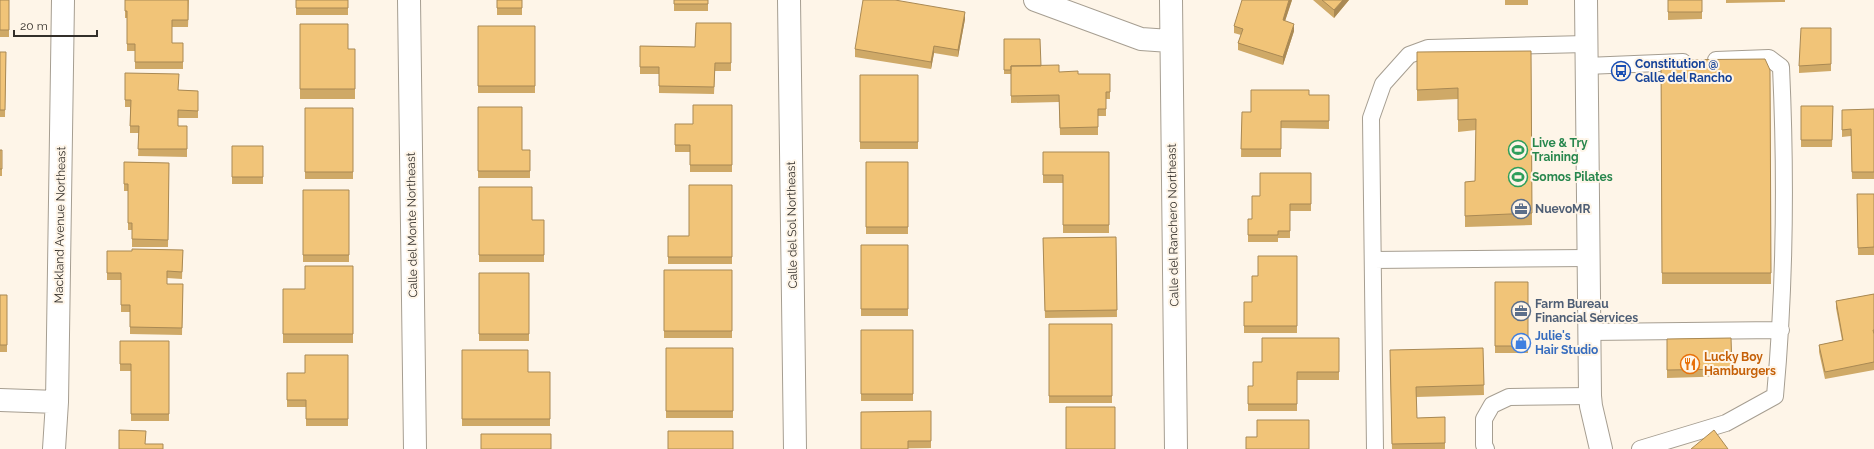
<svg xmlns="http://www.w3.org/2000/svg" width="1874" height="449" font-family="Raleway,sans-serif">
<rect width="100%" height="100%" fill="#fef5e8"/>
<g fill="none" stroke-linecap="round" stroke-linejoin="round">
<defs>
<path id="service" d="M1586,66L1683,62
M1373,260L1587,258
M1588,332L1781,330
M1375,449L1371,118L1383,84L1409,55L1428,48L1586,44
M1486,449L1484,445V419L1492,405L1509,397L1590,396
M1640,449L1726,423L1775,396C1785,287 1786,176 1781,67L1769,58L1716,60"/>
<path id="minor" d="M409,0L415,449
M789,0L795,449
M1035,0L1141,39L1170,41
M1171,0L1176,449
M0,400L57,402
M54,449L57,402L63,0"/>
<path id="tertiary" d="M1586,0L1590,396L1591,406L1601,449"/>
</defs>
<use href="#service" stroke="#a69e91" stroke-width="18"/>
<use href="#minor" stroke="#a69e91" stroke-width="24"/>
<use href="#tertiary" stroke="#a69e91" stroke-width="24"/>
<use href="#service" stroke="#fff" stroke-width="16"/>
<use href="#minor" stroke="#fff" stroke-width="22"/>
<use href="#tertiary" stroke="#fff" stroke-width="22"/>
</g>
<path fill="#cfa967" d="M0,0H9V37H0Z
M125,0H189L188,27H172V43H183V69H135V51H127V18H125Z
M296,0H348V15H296Z
M497,0H522V15H497Z
M674,0H708V11H674Z
M1292,0L1285,21L1294,31L1283,65L1238,50V43L1241,35L1234,33V26Z
M1313,0H1349L1334,18Z
M1505,0H1528V5H1505Z
M1668,0H1702V19L1668,20Z
M1726,0H1785V2L1726,3Z
M965,19L958,57L934,53L931,69L855,57V49Z
M731,23V71H715L714,94L659,93V74H640V46L695,47Z
M300,24L348,49H355V99H300Z
M478,26H535V93H478Z
M1831,28V71L1799,73V66Z
M1004,39L1041,66L1059,72L1078,74H1110V99H1106V116H1098V135H1060L1059,102L1011,103V74H1004Z
M1531,51L1532,225L1465,227V182L1475,181L1476,130L1458,132V99L1417,101V52Z
M0,52H6L5,117H0Z
M1661,60L1770,70L1771,284H1662Z
M125,73L179,90L198,91V118H178V126H187V157L138,156L139,133H130V107H125Z
M860,75H918V149H860Z
M1309,95H1329V129L1281,128V157H1241L1242,112H1251Z
M732,105V172H690V152H675V124H693Z
M1801,106H1833L1832,147H1801Z
M478,107L522,150H530V178H478Z
M305,108H353V179H305Z
M1874,109V179H1852L1851,136L1842,137V110Z
M232,146H263V184H232Z
M0,150H2V176H0Z
M1043,152H1109V233H1063V183H1043Z
M124,162L169,163L168,247H132V230H128V191H124Z
M866,162H908V234H866Z
M1311,173V211H1290V238H1278V242H1248V219H1252Z
M732,185V264H668V236H689Z
M479,187L532,220H544V262H479Z
M303,190H349V262H303Z
M1857,194H1874V255H1858Z
M1116,237L1117,317L1045,318L1043,238Z
M861,245H908V316H861Z
M183,250L182,279L167,278V284H183L182,335L130,334V312H121V280H107V251H132Z
M1297,256V333H1244V302H1252L1258,276Z
M353,266V343H283V289H305Z
M664,270H732V338H664Z
M479,273H529V341H479Z
M1495,282H1528V353H1495Z
M1874,294V370L1825,379L1819,352V345L1842,340L1836,308V301Z
M0,295H7V352H0Z
M1049,324H1112V403H1049Z
M861,330H913V401H861Z
M1339,338V380H1297V411H1248V386H1253L1262,362Z
M1731,338L1732,376L1667,378V339Z
M120,341H169V421H131V371H120Z
M666,348H733V418H666Z
M1483,348L1484,395L1416,397L1417,418L1445,417V449H1392L1390,359Z
M462,350L528,372H550V426H462Z
M348,355V426H306V407H287V373H305Z
M931,411V448L861,449Z"/>
<path fill="#a98954" d="M1289,0H1292L1283,27V20Z
M1343,0H1349L1334,18V10Z
M965,12V19L958,57V50Z
M1294,24V31L1283,65V57Z
M934,46V53L931,69V62Z"/>
<path fill="#f1c478" stroke="#a98954" d="M0,0H9V30H0Z
M125,0H188V20H172V43H183V62H135V44H127V11H125Z
M296,0H348V8H296Z
M497,0H522V8H497Z
M674,0H708V4H674Z
M863,0H895L965,12L958,50L934,46L931,62L855,49Z
M1242,0H1289L1283,20L1294,24L1283,57L1238,43L1243,29L1234,26Z
M1322,0H1343L1334,10Z
M1668,0H1702V12H1668Z
M696,23H731V63H715L714,87L659,86V67H640V46L695,47Z
M300,24H348V49H355V89H300Z
M478,26H535V86H478Z
M1801,28H1831V64L1799,66Z
M1004,39H1040L1041,66H1011V70H1004Z
M1531,51L1532,213L1465,216V182L1475,181L1476,119L1458,120V88L1417,90V52Z
M0,52H6L5,110H0Z
M1765,59L1770,70L1771,273H1662L1661,60Z
M1059,65V72L1078,71V74H1110V92H1106V109H1098V127L1060,128L1059,95L1011,96V66Z
M125,73L179,74L178,90L198,91V111L178,110V126H187V149H138L139,126H130L131,100H125Z
M860,75H918V142H860Z
M1251,90H1309V95H1329V121H1281V149H1241L1242,112H1251Z
M693,105H732V165H690V145H675V124H693Z
M1801,106H1833L1832,140H1801Z
M478,107H522V150H530V171H478Z
M305,108H353V172H305Z
M1874,109V172H1852L1851,129L1842,130V110Z
M232,146H263V177H232Z
M0,150H2V169H0Z
M1043,152H1109V225H1063V175H1043Z
M124,162L169,163L168,240L132,239V223H128V184H124Z
M866,162H908V227H866Z
M1260,173H1311V204H1290V231H1278V235H1248V219H1252V196H1260Z
M689,185H732V257H668V236H689Z
M479,187H532V220H544V255H479Z
M303,190H349V255H303Z
M1857,194H1874V247L1858,248Z
M1116,237L1117,310L1045,311L1043,238Z
M861,245H908V309H861Z
M132,249L183,250L182,272L167,271V284H183L182,328L130,327V305H121V273H107V251H132Z
M1258,256H1297V326H1244V302H1252V276H1258Z
M305,266H353V334H283V289H305Z
M664,270H732V331H664Z
M479,273H529V334H479Z
M1495,282H1528V346H1495Z
M1874,294V330H1873L1874,334V362L1825,372L1819,345L1843,340L1836,301Z
M0,295H7V345H0Z
M1049,324H1112V396H1049Z
M861,330H913V394H861Z
M1262,338H1339V372H1297V404H1248V386H1253V362H1262Z
M1731,338L1732,369L1667,370V339Z
M120,341H169V414H131V364H120Z
M666,348H733V411H666Z
M1483,348L1484,385L1416,387L1417,418L1445,417V443L1392,444L1390,350Z
M462,350H528V372H550V419H462Z
M305,355H348V419H306V400H287V373H305Z
M1066,407H1115V449H1066Z
M931,411V441H908V449H861V412Z
M1257,420H1309V449H1246V437H1257Z
M119,430L146,431L145,444H163V449H119Z
M1714,430L1728,449H1691Z
M668,431H733V449H668Z
M481,434H551V449H481Z"/>
<defs>
<symbol id="bus-ring" viewBox="-11 -11 22 22"><circle r="9.5" fill="#fef5e8" stroke="#1a4fb4" stroke-width="1.5"/><path d="M-5-6H5V4H4V6H2V4H-2V6H-4V4H-5ZM-3.5-4V0h7V-4ZM-3.5 1.2v1.5H-2V1.2ZM2 1.2v1.5H3.5V1.2Z" fill="#1a4fb4"/></symbol>
<symbol id="stadium-ring" viewBox="-11 -11 22 22"><circle r="9.5" fill="#fef5e8" stroke="#2e9e5b" stroke-width="1.5"/><path d="M0-5a6.5 5 0 1 0 0 10a6.5 5 0 1 0 0-10ZM-3.5-1.8h7v3.6h-7Z" fill="#2e9e5b"/></symbol>
<symbol id="office-ring" viewBox="-11 -11 22 22"><circle r="9.5" fill="#fef5e8" stroke="#5c6f8a" stroke-width="1.5"/><path d="M-6-3h4V-5.5h4V-3h4V5H-6ZM-1-4.5V-3h2v-1.5ZM-6 0V1H6V0Z" fill="#5c6f8a"/></symbol>
<symbol id="shop-ring" viewBox="-11 -11 22 22"><circle r="9.5" fill="#fef5e8" stroke="#3f7fe0" stroke-width="1.5"/><path d="M-5-2.5h2.3a2.7 3.5 0 0 1 5.4 0H5L5.5 6h-11ZM-1.5-2.5h3a1.5 2.3 0 0 0-3 0Z" fill="#3f7fe0"/></symbol>
<symbol id="restaurant-ring" viewBox="-11 -11 22 22"><circle r="9.5" fill="#fef5e8" stroke="#e8710a" stroke-width="1.5"/><path d="M-5-6h1v4h1v-4h1v4h1v-4h1v5L-1.5 .5V6h-2V.5L-5-1ZM5-6V6H3V1.5H1.5Q1.5-4 5-6Z" fill="#e8710a"/></symbol>
</defs>
<g fill-rule="evenodd">
<use href="#bus-ring" x="1610" y="60" width="22" height="22"/>
<use href="#stadium-ring" x="1507" y="139" width="22" height="22"/>
<use href="#stadium-ring" x="1507" y="166" width="22" height="22"/>
<use href="#office-ring" x="1510" y="198" width="22" height="22"/>
<use href="#office-ring" x="1510" y="300" width="22" height="22"/>
<use href="#shop-ring" x="1510" y="332" width="22" height="22"/>
<use href="#restaurant-ring" x="1679" y="353" width="22" height="22"/>
</g>
<g text-anchor="middle" dominant-baseline="central" stroke-width="4" stroke-linejoin="round" paint-order="stroke">
<g font-size="12" font-weight="bold" fill="#164399" stroke="#fef5e8" text-anchor="start">
<text x="1635" y="64">Constitution @<tspan x="1635" dy="14">Calle del Rancho</tspan></text>
</g>
<g font-size="12" font-weight="bold" fill="#27864d" stroke="#fef5e8" text-anchor="start">
<text x="1532" y="143">Live &amp; Try<tspan x="1532" dy="14">Training</tspan></text>
<text x="1532" y="177">Somos Pilates</text>
</g>
<g font-size="12" font-weight="bold" fill="#4e5e75" stroke="#fef5e8" text-anchor="start">
<text x="1535" y="209">NuevoMR</text>
<text x="1535" y="304">Farm Bureau<tspan x="1535" dy="14">Financial Services</tspan></text>
</g>
<g font-size="12" fill="#332f2a" stroke="#fef5e8">
<text transform="translate(60 225) rotate(-89)">Mackland Avenue Northeast</text>
<text transform="translate(412 225) rotate(-91)">Calle del Monte Northeast</text>
<text transform="translate(792 225) rotate(-91)">Calle del Sol Northeast</text>
<text transform="translate(1173 225) rotate(-91)">Calle del Ranchero Northeast</text>
</g>
<g font-size="12" font-weight="bold" fill="#366cbe" stroke="#fef5e8" text-anchor="start">
<text x="1535" y="336">Julie's<tspan x="1535" dy="14">Hair Studio</tspan></text>
</g>
<g font-size="12" font-weight="bold" fill="#c56008" stroke="#fef5e8" text-anchor="start">
<text x="1704" y="357">Lucky Boy<tspan x="1704" dy="14">Hamburgers</tspan></text>
</g>
</g>
<path d="M14 30v6h83v-6" fill="none" stroke="#332f2a" stroke-width="2"/>
<text x="20" y="30" font-size="12" fill="#332f2a" stroke="#fef5e8" stroke-width="3" paint-order="stroke">20 m</text>
</svg>
